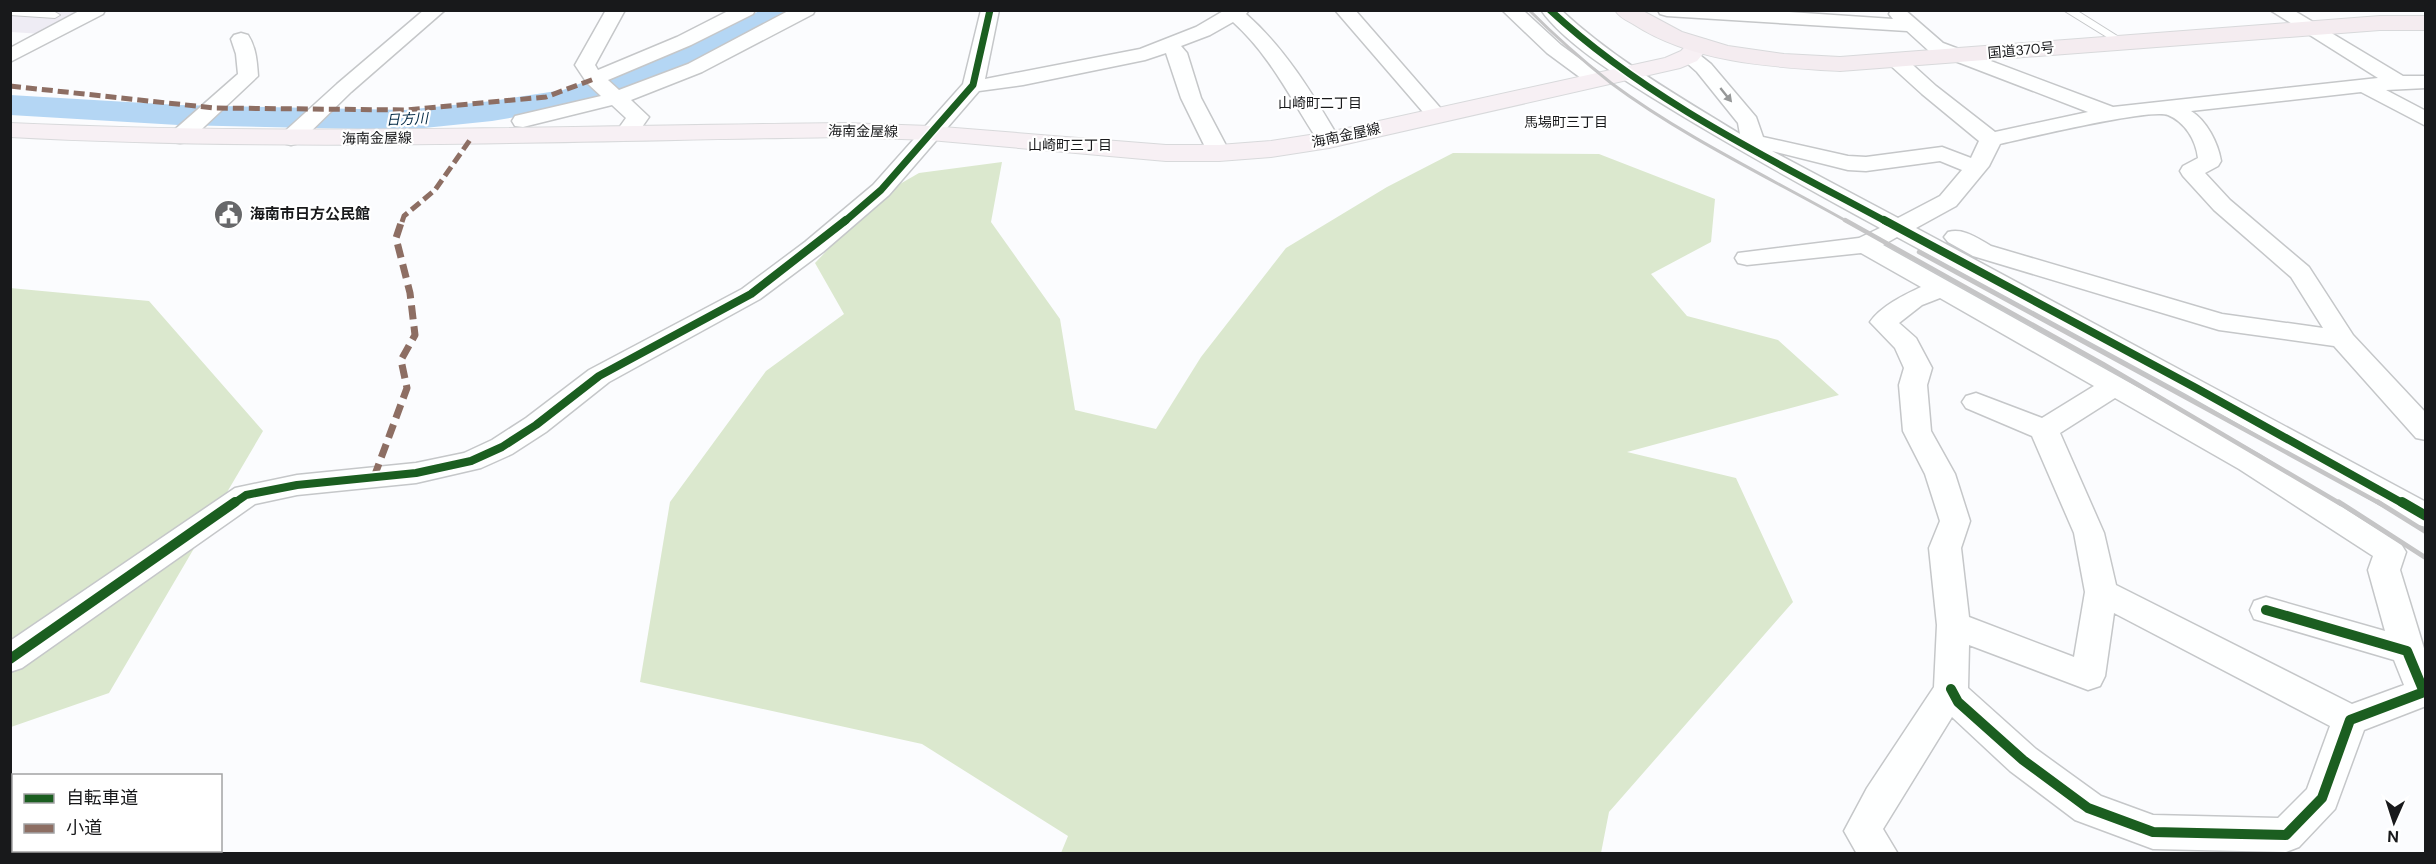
<svg xmlns="http://www.w3.org/2000/svg" width="2436" height="864" font-family="'DM Sans','Noto Sans JP',sans-serif">
<rect width="100%" height="100%" fill="#fbfcfe"/>
<path fill="#eeecf4" d="M10,11H87L42,34L11,32Z"/>
<path fill="#dbe8ce" d="M1453,153L1599,154L1715,199L1711,242L1651,274L1687,316L1778,340L1839,395L1627,452L1736,478L1793,602L1609,812L1601,853H1061L1068,836L922,744L640,682L670,502L766,371L844,314L815,263L879,196L919,173L1002,162L991,222L1060,319L1075,410L1156,429L1201,357L1286,248L1387,187Z
M10,288L149,301L263,431L109,693L11,727Z"/>
<g fill="none" stroke-linecap="round" stroke-linejoin="round">
<path fill="#b4d6f4" fill-rule="evenodd" d="M761,10H800L796,16L751,41L582,106L492,121L405,130L178,125L10,115V95L178,105L405,110L492,101L563,90L729,27Z"/>
<defs>
<path id="service" d="M10,10L55,12L60,15L55,18L10,15Z
M2063,10H2076L2127,42L2118,44Z"/>
<path id="minor" d="M81,10H105L103,14L10,62V48Z
M424,10H445L351,92L299,143L291,145L283,143L280,138L283,133L337,84Z
M606,10H625L595,65L598,70L677,37L730,10H755L753,14L691,45L608,80L619,90L688,64L790,10H815L813,14L702,72L631,100L649,117L635,137L627,138L619,137L616,132L626,118L612,105L523,127L515,126L512,121L515,116L601,96L587,83L575,65Z
M981,10H999L985,79L1140,49L1196,27L1225,10H1249L1246,14C1286,49 1313,95 1340,140L1337,145L1329,147L1321,145C1292,102 1272,57 1233,22L1210,35L1181,46L1187,53L1201,98L1230,153L1227,158L1219,160L1211,158L1208,153L1181,98L1166,53L1145,60L1023,85L979,91L889,195L823,252L760,299L609,382L546,432L512,454L481,468L416,483L297,495L255,504L22,668L10,672V641L235,488L297,475L416,463L464,453L492,440L526,418L589,370L742,289L805,242L873,185L963,84Z
M1335,10H1355L1443,111L1447,115L1443,119L1436,121L1429,119Z
M1502,10H1523L1561,45L1603,76L1606,80L1603,84H1589L1547,53Z
M1541,10H1561C1615,60 1678,96 1740,134L1738,123L1697,72L1679,56L1682,52H1696L1711,64L1756,117L1763,137L1848,156L1866,157L1942,147L1971,158L1979,141L1922,94L1890,65L1887,61L1890,57H1904L1936,86L1995,132L2088,112L1929,51L1907,31L1667,16L1660,14L1658,10H1761L1893,19L1889,14L1891,10H1905L1943,43L2113,107L2378,78L2270,10H2293L2403,76H2426V88L2386,90L2426,111V126L2361,92L2191,111C2207,121 2218,143 2221,161L2218,166L2205,173L2230,200L2309,267L2353,335L2426,413V440L2416,438L2334,346L2219,330L1973,256L1948,242L1944,237L1948,232C1964,228 1977,238 1991,246L2222,314L2323,328L2291,277L2214,210L2183,176L2180,171L2183,166L2198,158C2196,140 2185,122 2168,115C2150,108 2026,138 2000,144L1989,166L1956,206L1916,228L2426,502V527L2415,524L2186,394L1897,237L1883,245L2259,455L2401,544L2406,552L2400,570L2426,655V706L2364,730L2335,809L2299,847L2286,852L2153,849L2075,820L2010,771L1952,717L1883,829L1898,854H1857L1844,831L1867,788L1934,687L1937,625L1929,548L1940,521L1925,474L1903,431L1899,385L1904,368L1895,348L1870,322C1881,306 1904,295 1921,287L1861,253L1747,265L1738,263L1735,258L1738,253L1859,238L1880,228C1803,186 1727,144 1653,98C1618,76 1564,43 1541,10ZM1772,151L1848,170L1866,171L1940,161L1962,170L1940,196L1898,218ZM1940,298L2094,386L2042,418L1976,393L1966,396L1962,402L1966,408L2032,436L2074,533L2085,592L2074,657L1969,617L1961,548L1970,521L1955,474L1931,431L1927,385L1932,368L1916,338L1899,323L1922,305ZM2115,398L2239,469L2373,556L2368,570L2385,631L2266,597L2254,601L2250,610L2254,619L2394,660L2404,685L2352,704L2116,585L2104,533L2060,433ZM2114,613L2330,726L2307,789L2278,818L2153,815L2101,796L2036,749L1968,688L1969,645L2088,690L2100,686L2105,676Z
M241,33L248,35C256,47 257,62 258,76L188,142L180,143L172,142L169,137L172,132L238,74L236,54L231,39L234,35Z"/>
<path id="primary" d="M1699,38L1707,40L1710,45L1697,61L1680,68L1329,148L1271,157L1219,161H1166L930,140L844,137C566,141 288,152 10,137V123C288,136 566,126 844,123L930,126L1166,145H1219L1271,141L1329,132L1665,58L1681,51L1691,40Z"/>
<path id="trunk" d="M1615,10H1641L1682,32L1728,46L1784,54L1840,57L2380,16H2426V30H2380L1840,71C1771,67 1693,63 1633,24C1626,20 1619,17 1615,10Z"/>
</defs>
<use href="#service" stroke="#c5c7c9" stroke-width="2"/>
<use href="#minor" stroke="#c5c7c9" stroke-width="3"/>
<use href="#primary" stroke="#d8d9db" stroke-width="2"/>
<use href="#trunk" stroke="#d8d9db" stroke-width="2"/>
<use href="#service" fill="#feffff" fill-rule="evenodd"/>
<use href="#minor" fill="#feffff" fill-rule="evenodd"/>
<use href="#primary" fill="#f7f0f4" fill-rule="evenodd"/>
<use href="#trunk" fill="#f4ecf0" fill-rule="evenodd"/>
<path stroke="#c5c5c6" stroke-width="3" d="M1529,10C1555,36 1582,60 1611,83C1682,136 1770,178 1848,222"/>
<path stroke="#c5c5c6" stroke-width="4.5" d="M1845,220L2103,364L2341,504
M1919,252L2381,504"/>
<path stroke="#c5c5c6" stroke-width="5" d="M2339,502L2426,558
M2378,502L2426,532"/>
<path stroke="#8d6e63" stroke-width="5" stroke-dasharray="11 5" stroke-linecap="butt" d="M10,86L214,108L405,110L546,97L594,79
M402,222L404,216L435,190L472,137"/>
<path stroke="#8d6e63" stroke-width="7" stroke-dasharray="14 7" stroke-linecap="butt" d="M374,477L407,388L401,360L415,335L410,293L396,238L402,220"/>
<defs>
<path id="cycleway-far2" d="M1550,10C1647,100 1770,159 1887,222
M844,222L881,190L973,85L990,10"/>
<path id="cycleway-far1" d="M1884,220L2196,388L2404,504
M233,504L246,495L297,485L416,473L471,461L502,447L536,425L599,376L751,294L846,220"/>
<path id="cycleway" d="M2402,502L2426,516
M10,659L235,502
M1951,689L1958,702L2023,760L2088,808L2153,832L2286,835L2322,798L2350,720L2424,692L2407,651L2266,610"/>
</defs>
<use href="#cycleway-far2" stroke="#fff" stroke-width="10"/>
<use href="#cycleway-far1" stroke="#fff" stroke-width="12"/>
<use href="#cycleway" stroke="#fff" stroke-width="14"/>
<use href="#cycleway-far2" stroke="#1b5e20" stroke-width="7"/>
<use href="#cycleway-far1" stroke="#1b5e20" stroke-width="8"/>
<use href="#cycleway" stroke="#1b5e20" stroke-width="10"/>
</g>
<defs><path id="oneway-solid" d="M-6-.8H1V-3.2L6.5 0L1 3.2V.8H-6Z" transform="scale(1.5)"/></defs>
<use fill="#969898" href="#oneway-solid" transform="translate(1726 95) rotate(51)"/>
<defs>
<symbol id="civic-disc" viewBox="-11 -11 22 22"><circle r="9.5" fill="#67686a" stroke="#fff"/><path d="M-.6-6.5H3V-4.5H.6V-3L4-1V1h2V6H-6V1h2V-1L-.6-3ZM-1.2 2.5V6h2.4V2.5Z" fill="#fff"/></symbol>
</defs>
<g fill-rule="evenodd">
<use href="#civic-disc" x="212" y="198" width="33" height="33"/>
</g>
<g text-anchor="middle" dominant-baseline="central" stroke-width="4.5" stroke-linejoin="round" paint-order="stroke">
<g font-size="14" fill="#18191b" stroke="#fff">
<text transform="translate(2021 50) rotate(-5)">国道370号</text>
<text transform="translate(863 131) rotate(1)">海南金屋線</text>
<text transform="translate(1346 135) rotate(-12)">海南金屋線</text>
<text transform="translate(377 138) rotate(-1)">海南金屋線</text>
</g>
<g font-size="14" fill="#18191b" stroke="#fff">
<text x="1320" y="103">山崎町二丁目</text>
<text x="1566" y="122">馬場町三丁目</text>
<text x="1070" y="145">山崎町三丁目</text>
</g>
<g font-size="14" font-style="italic" fill="#052c48" stroke="#fff">
<text transform="translate(407 119) rotate(-3)">日方川</text>
</g>
<g font-size="15" font-weight="bold" fill="#18191b" stroke="#fff" text-anchor="start">
<text x="250" y="214">海南市日方公民館</text>
</g>
</g>
<rect width="2436" height="864" fill="none" stroke="#18191b" stroke-width="24"/>
<rect x="12" y="774" width="210" height="78" fill="#ffffff" stroke="#a3a3a4" stroke-width="1.5"/>
<rect x="24" y="794" width="30" height="9" fill="#1b5e20" stroke="#a3a3a4" stroke-width="1.5"/>
<text x="66" y="804" font-size="18" fill="#18191b">自転車道</text>
<rect x="24" y="824" width="30" height="9" fill="#8d6e63" stroke="#a3a3a4" stroke-width="1.5"/>
<text x="66" y="834" font-size="18" fill="#18191b">小道</text>
<g transform="translate(2394 822) rotate(183)" stroke="#ffffff" stroke-width="4.5" paint-order="stroke">
<path d="M0-4.5L10 22L0 15L-10 22Z" fill="#18191b"/>
<text y="-9" font-size="16" font-weight="bold" text-anchor="middle" fill="#18191b">N</text>
</g>
</svg>
